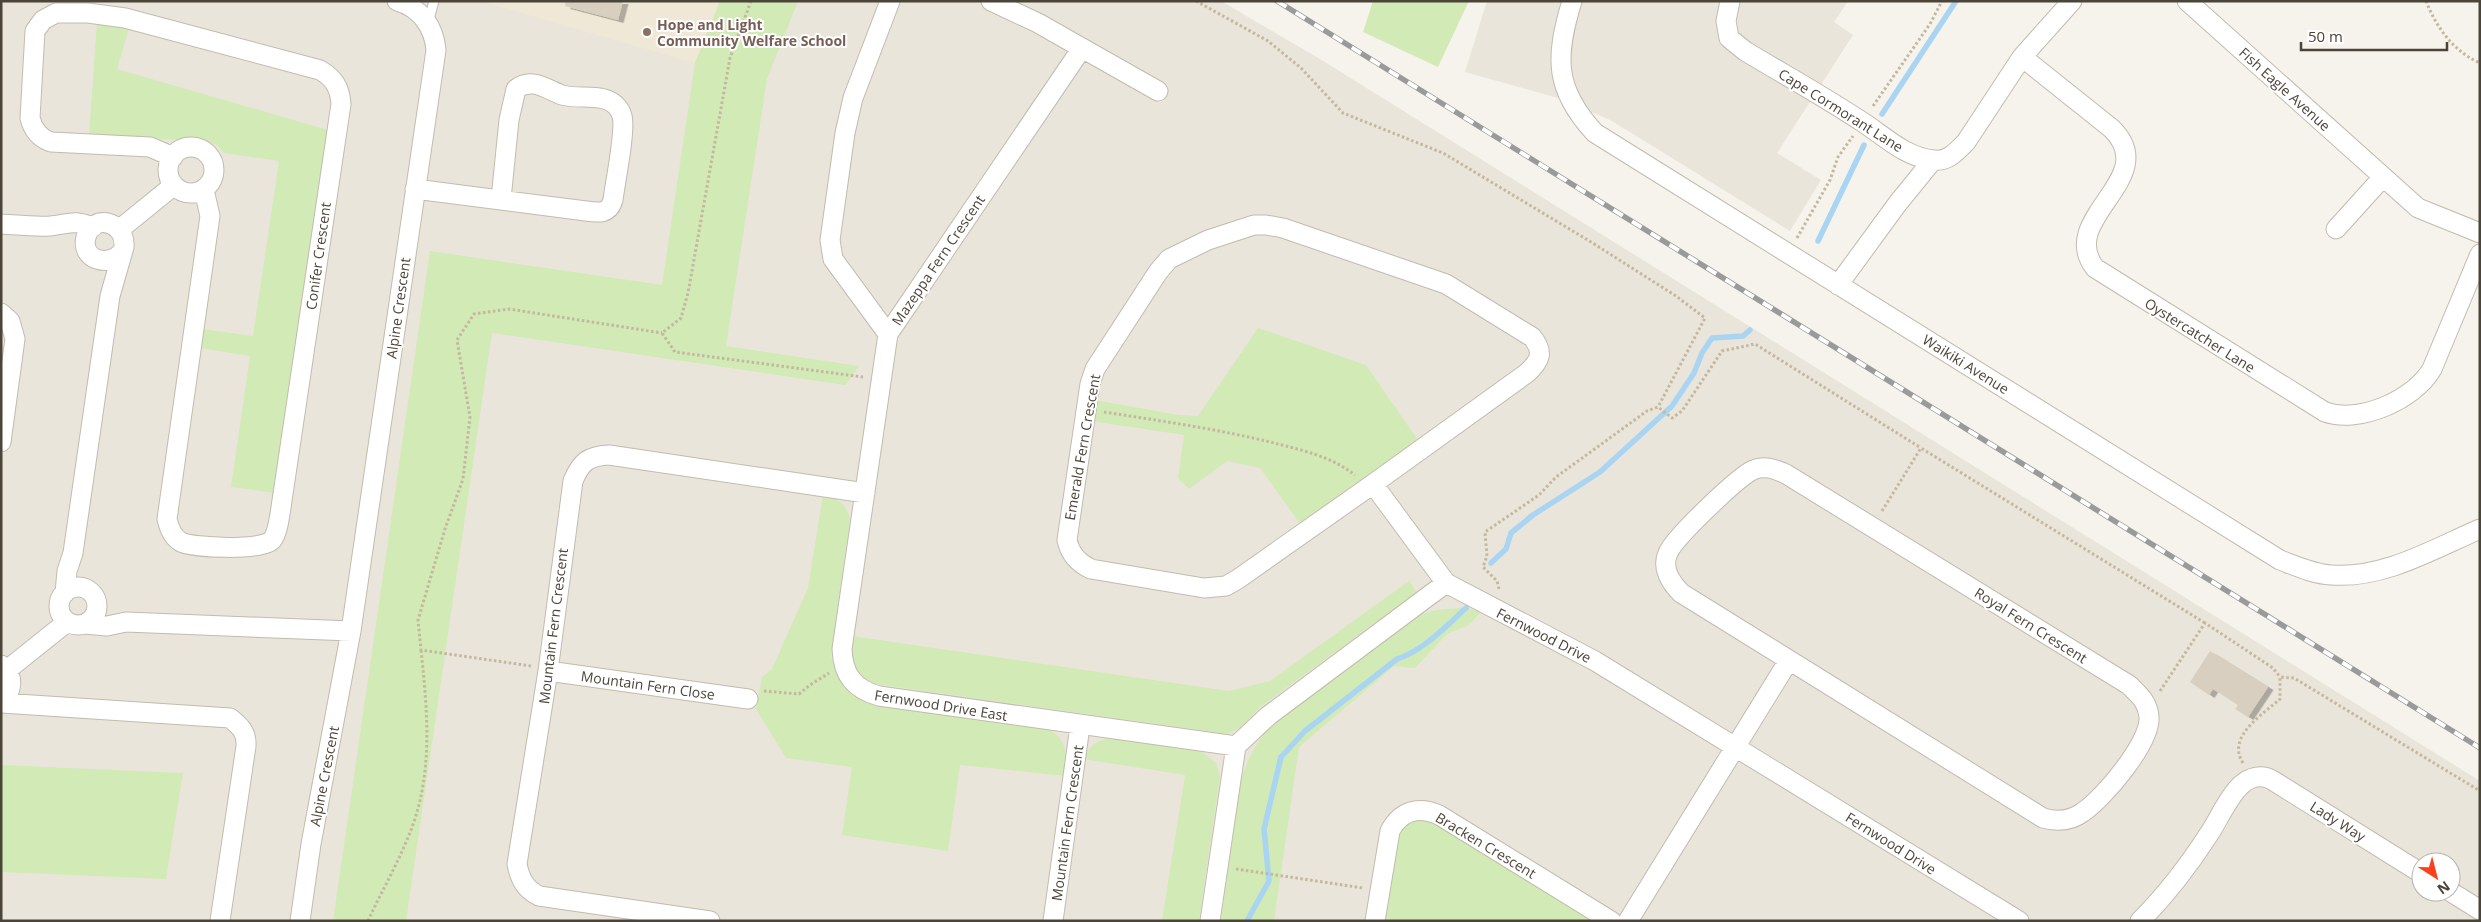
<svg xmlns="http://www.w3.org/2000/svg" width="2481" height="922" font-family="'Open Sans',sans-serif">
<defs>
<filter id="shadow"><feDropShadow dx="5.5" dy="3" stdDeviation="0" flood-color="#0004"/></filter>
</defs>
<rect width="100%" height="100%" fill="#f6f3ec"/>
<path fill="#eae5da" fill-rule="evenodd" d="M1,1H1221L1320,59L2480,781V921H1ZM2421,862H2451V892H2421Z
M1487,1H1848L1834,22L1853,35L1777,153L1821,180L1790,231L1612,121L1565,100L1465,72Z"/>
<path fill="#efe8d6" d="M480,1H720L695,63Z"/>
<path fill="#d2eab5" d="M720,1H798L767,79L726,346L859,366L845,385L492,333L406,921H333L430,251L662,285L695,63Z
M1373,1H1469L1438,67L1363,32Z
M97,22L130,25L117,69L328,130L276,493L231,487L250,356L199,348L202,329L253,336L279,161L224,153L217,145L206,141L89,136Z
M1258,328L1366,365L1418,440L1301,525L1260,468L1227,461L1189,489L1178,478L1184,435L1091,421L1094,400L1179,415L1198,416Z
M823,495C838,499 846,503 850,519L831,656L843,685L869,701L1047,729C1068,738 1067,755 1065,776L960,765L948,851L842,835L852,767L786,758L756,709L762,677L772,669L808,588Z
M1409,581L1417,592L1260,707L1241,727L1228,734L875,684C851,673 850,660 852,636L1229,691L1270,681Z
M1463,607L1481,612L1469,625L1447,634L1415,668L1394,666L1299,747L1274,921H1221L1240,784C1247,759 1257,740 1275,721L1421,615C1433,608 1449,610 1463,607Z
M1112,738L1202,752L1216,763L1220,776L1199,921H1162L1185,775L1083,759C1089,746 1097,739 1112,738Z
M1,765L183,773L166,879L1,872Z
M1427,818L1598,921H1383C1386,901 1389,844 1400,830C1407,820 1417,820 1427,818Z"/>
<g fill="none" stroke-linecap="round" stroke-linejoin="round">
<path stroke="#a9d4f2" stroke-width="5.5" d="M1882,114L1956,1
M1818,241L1864,145
M1491,563L1506,549L1511,533L1533,515L1600,472L1672,406L1694,373L1702,353L1712,338L1743,336L1750,330
M1247,921L1269,881L1264,829L1281,757L1305,731L1397,659C1424,650 1445,627 1466,608"/>
</g>
<path fill="#d8cfc1" filter="url(#shadow)" d="M566,1H623L618,20L565,6Z
M2210,651L2268,687L2248,717L2235,709L2238,705L2213,689L2209,695L2190,682Z"/>
<g fill="none" stroke-linecap="round" stroke-linejoin="round">
<defs>
<path id="lane" d="M428,23L434,1"/>
<path id="street" d="M991,1L1038,23L1082,48L888,334L842,649C843,675 854,689 879,696L1236,746
M1572,1C1555,57 1554,89 1595,133L2280,560C2296,566 2313,574 2331,575C2384,579 2433,549 2480,529
M1730,1L1726,21L1729,38L1745,51C1785,75 1825,97 1864,123C1885,137 1907,158 1934,160C1948,162 1957,151 1966,142L2022,57L2072,1
M2187,1L2418,208L2480,233
M1082,48L1158,91
M2022,57L2111,128C2164,178 2056,218 2095,268L2325,412C2359,424 2414,400 2432,369L2480,254
M168 170a23 23 0 1 1 46 0a23 23 0 1 1-46 0Z
M173,157L150,147L51,142C39,138 33,130 30,118L35,31L43,20L56,13H88L125,18L320,70C334,78 340,88 341,104L283,494C281,505 279,532 272,540C263,551 193,548 181,542C172,537 169,528 167,519L210,216L204,190
M415,189L586,211C599,213 609,214 613,200C615,183 626,130 622,116C620,108 613,101 604,99C590,95 576,99 562,95C546,89 532,77 516,89L509,120L501,199
M1,224C17,225 34,227 50,226C70,224 72,219 93,227
M120,229L173,186
M2336,229L2383,177
M1838,285L1898,203L1933,160
M1,313L10,321L15,339L1,442
M888,334L833,259L830,240L845,133L853,98L890,1
M1373,484L1527,373C1541,360 1544,352 1532,337L1446,284L1283,228L1266,225H1254L1208,240L1169,259L1158,272L1095,369L1090,384L1067,540C1070,554 1078,563 1091,569L1204,588L1226,586L1238,579L1373,484L1446,583L1595,661L2019,921
M59 606a19 19 0 1 1 38 0a19 19 0 1 1-38 0Z
M65,593L67,571L73,553L110,296L124,247C126,221 93,213 86,237C80,260 109,268 122,252
M85,624L107,626L126,622L351,631
M1,665C15,676 13,691 1,703
M7,670L67,622
M548,671L748,699
M2,703L230,718C240,726 247,732 246,746L220,921
M2451,892L2480,910
M300,921L311,844L351,631L436,50C434,27 421,8 397,1
M710,921L539,896C525,889 520,879 517,864L548,671L573,481C581,462 588,456 609,455L865,493
M1053,921L1080,726
M1210,921L1236,746L1268,716L1446,583
M1375,921L1390,831C1401,810 1419,806 1439,815L1611,921
M1628,921L1789,660L1681,593C1671,583 1661,568 1668,553C1674,538 1738,477 1753,470C1764,465 1775,469 1786,474L2129,685C2139,695 2148,702 2149,717C2151,742 2104,798 2083,812C2071,821 2057,822 2043,818L1789,660
M2140,921C2166,895 2189,865 2209,834C2219,819 2228,797 2241,785C2250,777 2261,774 2272,780L2421,873"/>
</defs>
<use href="#lane" stroke="#c2bbae" stroke-width="11"/>
<use href="#street" stroke="#c2bbae" stroke-width="21"/>
<path stroke="#c4b79f" stroke-width="3" stroke-dasharray="2.5 2.5" stroke-linecap="butt" d="M751,1L730,58L688,293L681,318L662,333L675,352L863,377
M1196,1L1268,41L1301,68L1343,113L1443,153L1591,242L1676,296L1705,318L1658,407
M2426,1C2436,27 2454,52 2480,63
M1873,106L1930,24L1942,1
M1797,238L1830,180L1838,157L1853,136
M1104,412C1161,421 1218,429 1274,443C1302,450 1332,457 1355,475
M1882,511L1921,448L2205,623
M1499,589L1497,581L1483,567L1487,556L1485,532L1539,495L1556,477L1647,411L1658,407L1672,418L1682,411L1722,351L1755,344L1921,448
M531,666L421,650L418,620L445,529L463,479L470,417L457,340L474,314L509,309L662,333
M764,691L799,694L810,685L829,673
M2160,691L2205,623L2273,668L2280,677
M2243,763C2226,737 2262,715 2280,699V677L2294,678L2480,791
M1236,869L1363,888
M368,921C380,894 395,869 406,842C434,780 428,716 421,650"/>
<use href="#lane" stroke="#fff" stroke-width="9"/>
<use href="#street" stroke="#fff" stroke-width="19"/>
<defs>
<path id="rail" d="M1277,1L2480,748"/>
</defs>
<use href="#rail" stroke="#9a9a9a" stroke-width="5.5"/>
<use href="#rail" stroke="#fff" stroke-width="4" stroke-dasharray="11" stroke-linecap="butt"/>
</g>
<circle fill="#8d6e63" stroke="#fff" stroke-width="2" cx="647" cy="32" r="5"/>
<g text-anchor="middle" dominant-baseline="central" stroke-width="4" stroke-linejoin="round" paint-order="stroke">
<g font-size="14" font-weight="bold" fill="#785e54" stroke="#fff" text-anchor="start">
<text x="657" y="24">Hope and Light<tspan x="657" dy="16">Community Welfare School</tspan></text>
</g>
<g font-size="14" fill="#4b4439" stroke="#fff">
<text transform="translate(2285 89) rotate(42)">Fish Eagle Avenue</text>
<text transform="translate(1841 110) rotate(32)">Cape Cormorant Lane</text>
<text transform="translate(318 256) rotate(-82)">Conifer Crescent</text>
<text transform="translate(938 260) rotate(-56)">Mazeppa Fern Crescent</text>
<text transform="translate(398 308) rotate(-82)">Alpine Crescent</text>
<text transform="translate(2200 335) rotate(32)">Oystercatcher Lane</text>
<text transform="translate(1966 364) rotate(32)">Waikiki Avenue</text>
<text transform="translate(1082 447) rotate(-80)">Emerald Fern Crescent</text>
<text transform="translate(2031 625) rotate(32)">Royal Fern Crescent</text>
<text transform="translate(553 626) rotate(-83)">Mountain Fern Crescent</text>
<text transform="translate(1544 635) rotate(27)">Fernwood Drive</text>
<text transform="translate(648 685) rotate(8)">Mountain Fern Close</text>
<text transform="translate(941 705) rotate(9)">Fernwood Drive East</text>
<text transform="translate(324 776) rotate(-79)">Alpine Crescent</text>
<text transform="translate(2338 821) rotate(32)">Lady Way</text>
<text transform="translate(1067 823) rotate(-82)">Mountain Fern Crescent</text>
<text transform="translate(1891 843) rotate(32)">Fernwood Drive</text>
<text transform="translate(1486 845) rotate(31)">Bracken Crescent</text>
</g>
</g>
<rect width="2481" height="922" fill="none" stroke="#4b4439" stroke-width="5"/>
<g transform="translate(2436 877) rotate(144)"><circle r="24" fill="#ffffff" stroke="#b7b4b0"/>
<path d="M0-4L9 19L0 12L-9 19Z" fill="#fc3f1d"/>
<text y="-8" font-size="14" font-weight="bold" text-anchor="middle" fill="#4b4439">N</text>
</g>
<path d="M2301 42v8h146v-8" fill="none" stroke="#4b4439" stroke-width="2.5"/>
<text x="2308" y="42" font-size="15" fill="#4b4439" stroke="#ffffff" stroke-width="4" paint-order="stroke">50 m</text>
</svg>
